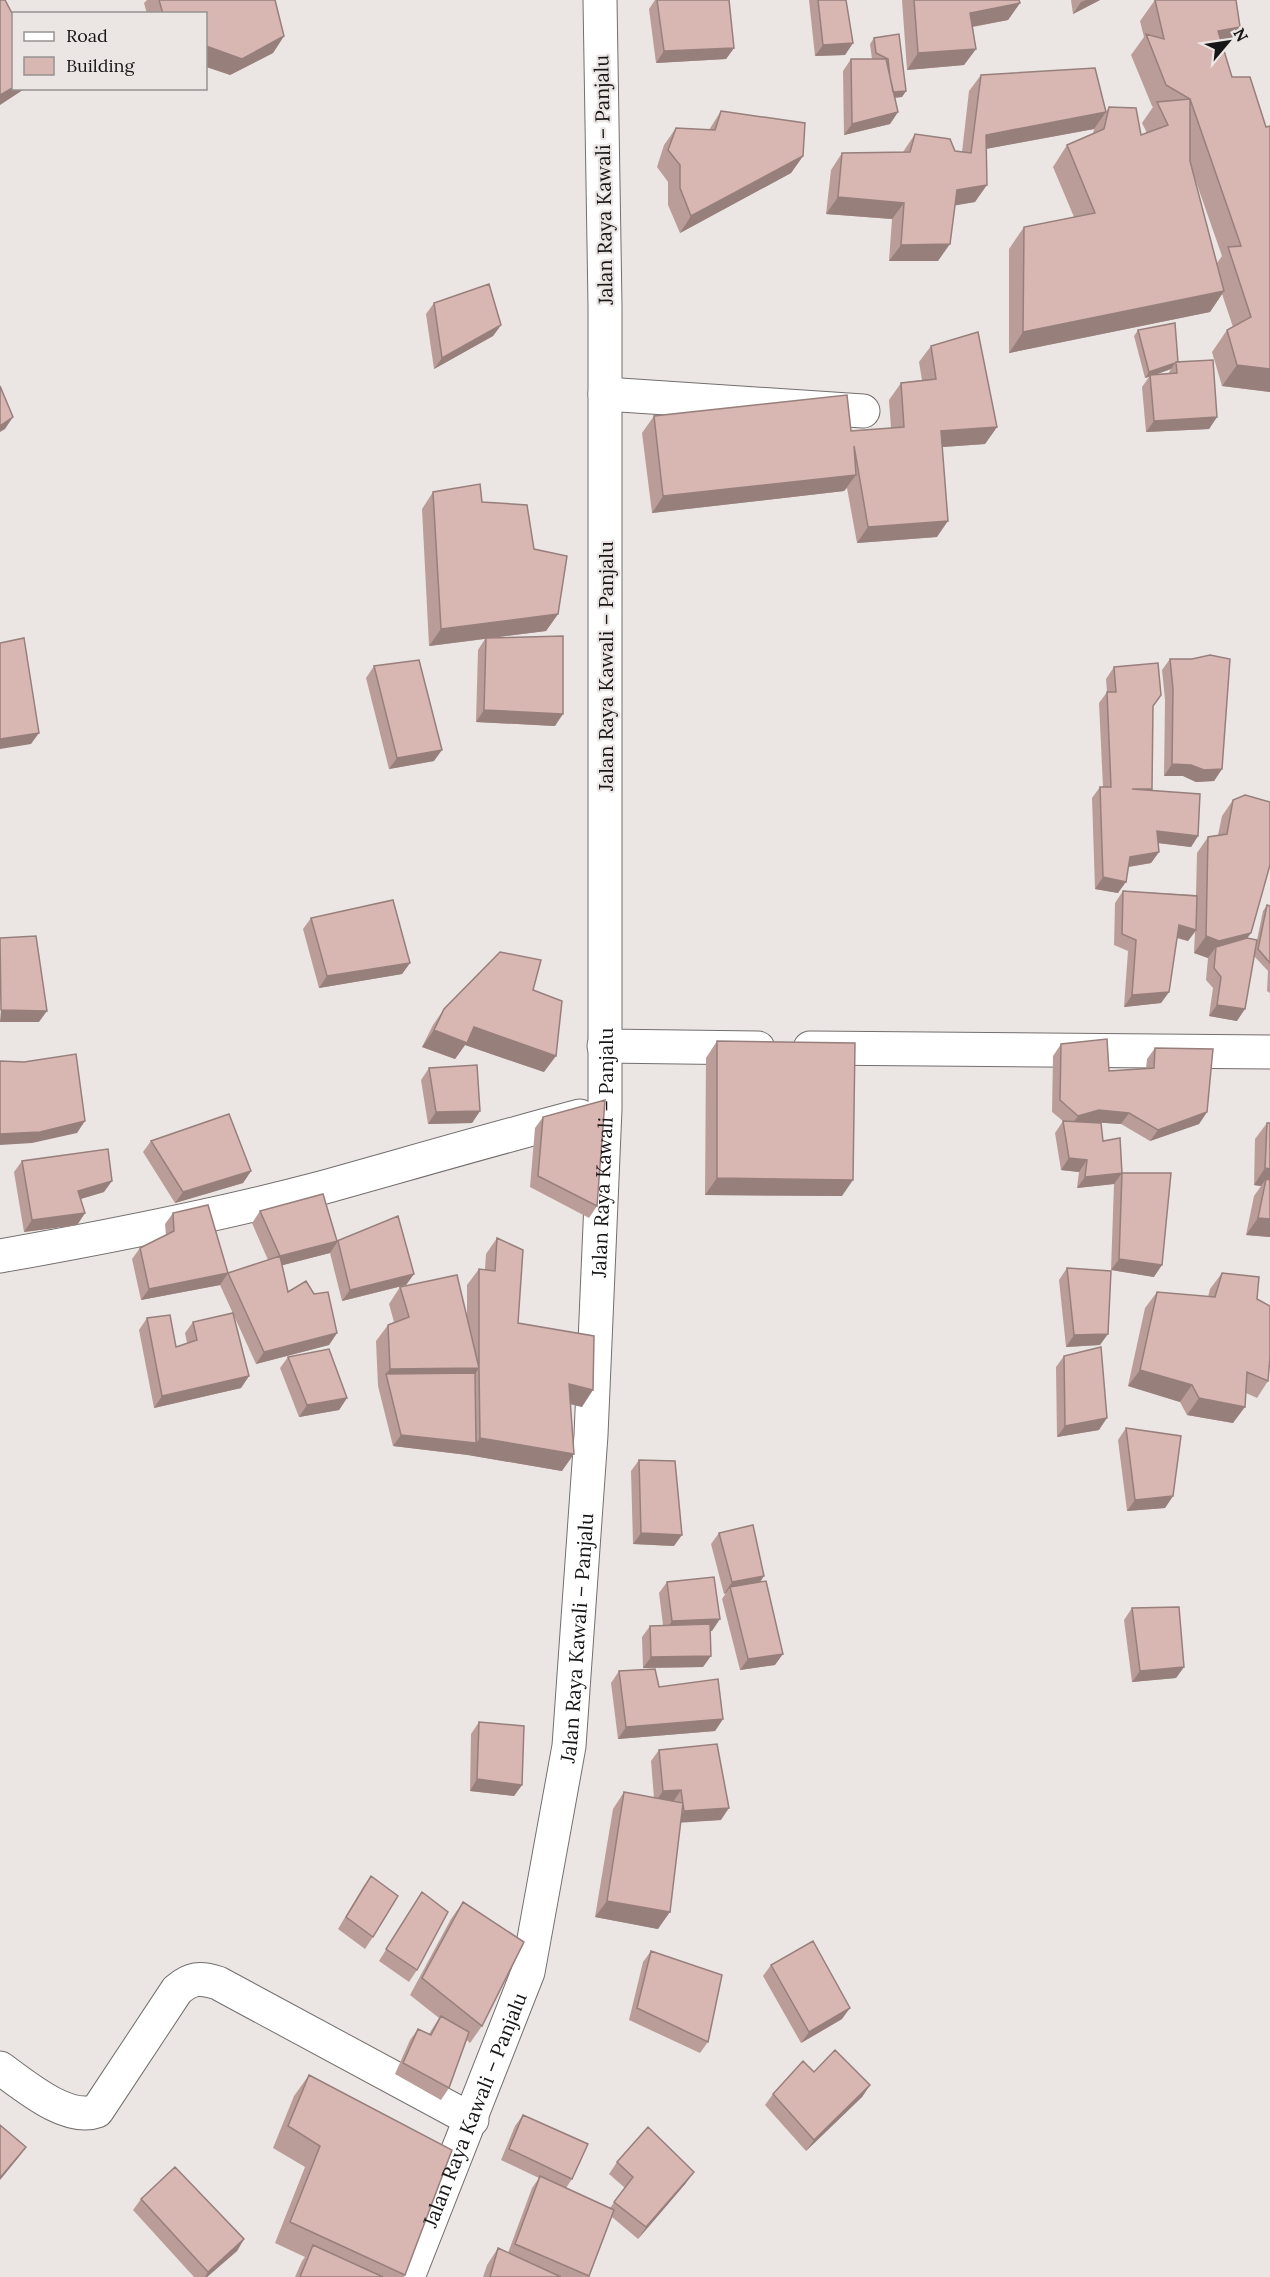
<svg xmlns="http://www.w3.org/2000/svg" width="1270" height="2277" font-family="Lora,serif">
<rect width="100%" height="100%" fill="#ebe6e4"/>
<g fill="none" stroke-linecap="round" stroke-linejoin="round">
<defs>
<path id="minor" d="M605,394L863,411
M604,1046L758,1048
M810,1048L1270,1052
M0,1256C107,1237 215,1216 321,1188C407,1164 493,1139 580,1116
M0,2068C25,2086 67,2122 97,2111L177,1990C191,1978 200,1977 218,1983L472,2120"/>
<g id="major">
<path id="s1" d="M408,2277L528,1972L569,1746L591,1435L605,1109V305L600,0"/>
</g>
</defs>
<use href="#minor" stroke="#736f6d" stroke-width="35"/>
<use href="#major" stroke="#736f6d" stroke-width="35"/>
<use href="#minor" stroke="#fff" stroke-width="33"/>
<use href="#major" stroke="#fff" stroke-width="33"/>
</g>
<path fill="#ba9d98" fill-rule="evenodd" d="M147,0H159L284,36L273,53L230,75L206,14H147L144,3Z
M655,0H729L734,48L726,59L656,63L649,9Z
M809,0H846L853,43L845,55L815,56Z
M902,0H1019L1020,3L1008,20L973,27L976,49L964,65L907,70Z
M1071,0H1100L1073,14Z
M1155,0H1236L1226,48H1224L1270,392L1222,386L1212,352L1227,330L1233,327L1222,294L1210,312L1009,353V249L1024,227L1074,217L1053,167L1067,145L1093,134L1094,129L986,149L975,202L955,205L938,261H889L892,219L826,214L831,170L842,153L903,152L915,134L955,151L962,152L969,91L981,75L1106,112L1109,107L1141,135L1147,133L1142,123L1153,107L1152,106L1131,55L1144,37L1140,21ZM1193,173L1222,256L1217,263Z
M899,34L906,91L902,97L895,98L898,112L890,124L844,135L843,71L851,59H872L870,44L874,38Z
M721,111L803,156L791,173L680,233L668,205V182L657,167L664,145L676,128L709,130Z
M434,303L501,325L493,336L434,369L426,314Z
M1138,330L1178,362L1217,417L1209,429L1146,432L1142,387L1149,377L1145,378L1134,336ZM1171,369L1168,374L1155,375Z
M931,346L997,427L985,444L942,447L937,537L857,543L847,488L844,491L652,513L642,433L654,416L851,431L891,428L889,400L901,383L922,380L919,362Z
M433,492L482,502L534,549L558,614L546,631L489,638L555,726L476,722L478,650L485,639L429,646L422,509Z
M1170,659L1222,769L1214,781L1196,782L1183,776H1164L1165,700L1162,670Z
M374,666L434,761L389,769L366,678Z
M1114,667L1153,707L1151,790L1198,836L1191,847L1158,843L1159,852L1151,863L1128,867L1118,893L1095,889L1092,798L1100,787H1103L1099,703L1107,692L1106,679Z
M1233,800L1251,933L1247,938L1257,940L1263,911L1267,905L1270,906V993L1267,991L1268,971L1254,956L1237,1021L1209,1016L1213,988L1206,980L1208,958L1194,953L1195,932L1188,941L1177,938L1169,992L1161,1003L1124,1007L1128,951L1114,945L1115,903L1123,891L1196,895L1197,853L1208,837L1218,835L1222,816Z
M311,918L410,963L402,974L319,988L303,929Z
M533,990L544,1072L465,1045L455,1059L422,1047L433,1025L444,1009Z
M717,1041L842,1196L705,1195L706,1058Z
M1061,1044L1109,1071L1146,1068L1147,1059L1155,1048L1207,1112L1199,1124L1150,1141L1121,1124L1091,1122L1087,1123L1103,1141L1122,1173L1154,1277L1111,1270L1114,1184L1077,1188L1079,1172L1061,1170L1055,1133L1063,1121L1052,1112L1053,1056Z
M429,1068L480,1111L472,1123L428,1124L421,1080Z
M543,1117L597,1206L589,1218L530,1187L535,1128Z
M1267,1123H1270V1237L1246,1235L1254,1196L1261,1186L1254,1185L1255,1139Z
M151,1141L251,1171L243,1183L175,1203L143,1152Z
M22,1161L104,1192L81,1199L85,1213L77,1225L24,1232L14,1172Z
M260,1211L337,1241L414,1274L406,1285L342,1301L330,1253L282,1265L288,1292L337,1333L329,1345L256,1364L220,1285L141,1300L132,1259L140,1248L166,1235L165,1224L173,1213L228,1273L268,1260L252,1223Z
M497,1238L518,1323L582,1407L571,1404L562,1471L468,1455L393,1446L378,1386L376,1341L388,1325L394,1322L389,1304L400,1287L467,1318V1285L479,1269H485L486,1254Z
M1067,1268L1100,1345L1066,1347L1059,1280Z
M1222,1273L1257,1299L1268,1381L1257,1398L1246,1393L1233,1423L1187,1415L1180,1402L1128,1386L1145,1308L1157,1292L1208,1297L1210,1289Z
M147,1318L176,1347L187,1343L185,1333L193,1322L249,1376L241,1388L154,1408L139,1330Z
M1064,1356L1099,1430L1057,1437L1056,1367Z
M288,1357L347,1398L339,1410L299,1417L280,1368Z
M1126,1428L1173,1496L1165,1508L1127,1511L1118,1440Z
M639,1460L674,1546L633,1544L631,1471Z
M719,1533L760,1582L775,1665L740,1670L722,1599L726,1593L724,1594L711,1544Z
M667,1582L712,1631H711L703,1667L643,1668L642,1637L650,1626L663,1625L659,1593Z
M1132,1608L1184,1667L1176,1678L1132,1682L1124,1620Z
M619,1671L659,1687L723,1719L715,1731L618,1739L611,1683Z
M479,1722L522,1785L514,1796L470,1791L471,1734Z
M659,1750L721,1820L680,1822L658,1929L595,1917L613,1809L624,1792L654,1798L651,1761Z
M371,1876L373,1937L365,1949L338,1929L363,1887Z
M422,1892L417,1970L409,1982L379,1961Z
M463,1902L482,2026L470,2043L467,2040L449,2088L441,2100L395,2074L410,2040L418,2029L429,2034L439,2018L410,1995L451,1919Z
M651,1951L708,2042L700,2053L629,2020L643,1962Z
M771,1965L842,2019L801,2043L763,1976Z
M814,2072L870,2085L862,2097L806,2151L765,2105L773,2094Z
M309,2075L405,2275L404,2277H295L302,2261L305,2257L275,2243L305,2167L273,2148L294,2096Z
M523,2115L572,2179L566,2188L610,2208L625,2188L609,2174L617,2162L686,2183L638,2239L612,2217L589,2277H483L487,2265L498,2248L508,2253L532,2188L539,2178L501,2160L515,2126Z
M141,2199L244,2239L237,2251L207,2277H194L133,2210Z"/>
<path fill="#977f7c" d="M1086,0H1100L1073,14L1081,2Z
M1020,3L1008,20L959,29L970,13Z
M1240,27L1226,48L1204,52L1218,31Z
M284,36L273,53L230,75L206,67V46Z
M853,43L845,55L815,56L823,45Z
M734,48L726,59L656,63L664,51Z
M976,49L964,65L907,70L918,53Z
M14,87V88H26L0,105V95Z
M906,91L902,97L887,98L891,92Z
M898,112L890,124L844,135L852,124Z
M1106,112L1094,129L974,151L986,135Z
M803,156L791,173L680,233L691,216Z
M987,185L975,202L946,207L957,190Z
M838,197L904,203L892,219L826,214Z
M950,244L938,261H889L901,245Z
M1224,291L1210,312L1009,353L1023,332Z
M501,325L493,336L434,369L442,358Z
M1175,363L1171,369L1145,378L1149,372Z
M1237,365L1270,369V392L1222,386Z
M13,417L5,429L0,432V426Z
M1217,417L1209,429L1146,432L1154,421Z
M997,427L985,444L929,448L941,431Z
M856,475L844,491L652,513L663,496Z
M948,521L937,537L857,543L868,527Z
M558,614L546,631L429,646L441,629Z
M484,710L563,714L555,726L476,722Z
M39,733L31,744L0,749V739Z
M442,750L434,761L389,769L397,758Z
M1172,764L1191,765L1222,769L1214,781L1196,782L1183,776H1164Z
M1157,831L1198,836L1191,847L1149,842Z
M1159,852L1151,863L1122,868L1130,857Z
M1103,877L1126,882L1118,893L1095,889Z
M1179,925L1196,930L1188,941L1171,936Z
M1251,933L1239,949L1216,947L1208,958L1194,953L1206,936Z
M410,963L402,974L319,988L327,976Z
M1169,992L1161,1003L1124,1007L1132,995Z
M1217,1005L1245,1009L1237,1021L1209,1016Z
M1,1010L47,1011L39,1022H0Z
M474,1027L556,1056L544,1072L465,1045L455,1059L422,1047L434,1030Z
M1099,1110L1129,1113L1121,1124L1091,1122L1070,1127L1078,1116Z
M480,1111L472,1123L428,1124L436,1112Z
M1207,1112L1199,1124L1150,1141L1158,1130Z
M85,1121L77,1133L32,1143L0,1145V1134Z
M1069,1158L1087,1160L1079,1172L1061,1170Z
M1265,1168L1270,1169V1186L1266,1179L1261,1186L1254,1185Z
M251,1171L243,1183L175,1203L183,1192Z
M1122,1173L1114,1184L1077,1188L1085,1177Z
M717,1178L853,1180L842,1196L705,1195Z
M112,1181L104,1192L70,1202L78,1191Z
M85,1213L77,1225L24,1232L32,1220Z
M1258,1218L1270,1219V1237L1246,1235Z
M338,1241L330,1253L272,1268L280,1256Z
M1119,1259L1162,1265L1154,1277L1111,1270Z
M228,1273L220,1285L141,1300L149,1289Z
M414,1274L406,1285L342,1301L350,1290Z
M337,1333L329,1345L256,1364L264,1352Z
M1108,1334L1100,1345L1066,1347L1074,1335Z
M479,1368L468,1385L386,1374L390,1369Z
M1140,1370L1192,1385L1180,1402L1128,1386Z
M249,1376L241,1388L154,1408L162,1396Z
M569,1384L593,1390L582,1407L558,1401Z
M347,1398L339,1410L299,1417L307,1405Z
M1199,1398L1245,1407L1233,1423L1187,1415Z
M1107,1418L1099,1430L1057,1437L1065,1426Z
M401,1435L476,1443L480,1438L574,1454L562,1471L468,1455L393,1446Z
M1173,1496L1165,1508L1127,1511L1135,1500Z
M641,1533L682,1535L674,1546L633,1544Z
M764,1576L757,1587H730L726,1593L724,1594L732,1582Z
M720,1619L712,1631L664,1633L672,1621Z
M783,1654L775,1665L740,1670L748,1659Z
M711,1656L703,1667L643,1668L651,1657Z
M1184,1667L1176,1678L1132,1682L1140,1671Z
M723,1719L715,1731L618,1739L626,1727Z
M477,1779L522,1785L514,1796L470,1791Z
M681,1790L673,1802H655L663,1791Z
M729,1808L721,1820L676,1823L684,1811Z
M607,1901L670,1912L658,1929L595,1917Z
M850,2008L842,2019L801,2043L809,2032Z
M870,2085L862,2097L806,2151L814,2140Z
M26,2147L18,2158L0,2180V2178Z
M694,2172L686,2183L638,2239L646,2227Z
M244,2239L237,2251L207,2277H205L208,2272Z"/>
<path fill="#d8b6b1" stroke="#977f7c" stroke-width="1.5" d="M0,0H5L14,17V87L0,95Z
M159,0H275L284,36L242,59L206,46V14H163Z
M657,0H729L734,48L664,51Z
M818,0H846L853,43L823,45Z
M914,0H1019L1020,3L970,13L976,49L918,53Z
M1155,0H1236L1240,27L1218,31L1232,77H1250L1266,127L1270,126V369L1237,365L1227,330L1251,317L1228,247L1241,246L1190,99L1166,85L1146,34L1164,39Z
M899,34L906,91L893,92L890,77L888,59L876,53L874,38Z
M851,59H886L898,112L852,124Z
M1095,68L1106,112L986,135L987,185L957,190L950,244L901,245L904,203L838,197L842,153L910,152L915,134L950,139L955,151L971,153L981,75Z
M1190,99V161L1224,291L1023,332L1024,227L1095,213L1067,145L1104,129L1109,107L1136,108L1141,135L1168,125L1157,102Z
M721,111L805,123L803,156L691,216L680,188V165L668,150L676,128L715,130Z
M489,284L501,325L442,358L434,303Z
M1175,323L1178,362L1149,372L1138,330Z
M978,332L997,427L941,431L948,521L868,527L854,446L856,475L663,496L654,416L847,395L851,431L904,427L901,383L936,379L931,346Z
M1213,360L1217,417L1154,421L1150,375L1177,373L1176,362Z
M0,386L13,417L0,426Z
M480,484L482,502L527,505L534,549L567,556L558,614L441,629L433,492Z
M563,636V714L484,710L486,638Z
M24,638L39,733L0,739V643Z
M1210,655L1230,659L1222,769L1204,770L1191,765L1172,764L1173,689L1170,659H1192Z
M419,660L442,750L397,758L374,666Z
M1158,663L1161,695L1153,706L1152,789H1132L1200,794L1198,836L1157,831L1159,852L1130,857L1126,882L1103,877L1100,787H1111L1107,692H1116L1114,667Z
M1245,795L1270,802V865L1251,933L1219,941L1206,936L1208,837L1227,834L1233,800Z
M1123,891L1197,896L1196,930L1179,925L1169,992L1132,995L1136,940L1122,934Z
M393,900L410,963L327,976L311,918Z
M1267,905L1270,906V963L1258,949Z
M36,936L47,1011L1,1010L0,938Z
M1247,938L1257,940L1245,1009L1217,1005L1221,977L1214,968L1216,947Z
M500,952L541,960L533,990L562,1001L556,1056L474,1027L467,1043L434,1030L444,1009Z
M1107,1039L1109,1071L1154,1068L1155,1048L1213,1049L1207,1112L1158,1130L1129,1113L1099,1110L1078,1116L1060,1100L1061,1044Z
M717,1041L855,1043L853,1180L717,1178Z
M76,1054L85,1121L40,1132L0,1134V1061L24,1062Z
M477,1065L480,1111L436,1112L429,1068Z
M605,1100L597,1206L538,1176L543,1117Z
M229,1114L251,1171L183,1192L151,1141Z
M1063,1121L1101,1123L1103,1141L1120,1138L1122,1173H1171L1162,1265L1119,1259L1122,1173L1085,1177L1087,1160L1069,1158Z
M1267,1123H1270V1169L1265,1168Z
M108,1149L112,1181L78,1191L85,1213L32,1220L22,1161Z
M1266,1179L1270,1180V1219L1258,1218Z
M323,1194L337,1241L398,1216L414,1274L350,1290L338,1241L280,1256L260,1211Z
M208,1205L228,1273L149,1289L140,1248L174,1231L173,1213Z
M497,1238L523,1250L518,1323L594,1336L593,1390L569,1384L574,1454L480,1438L479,1368L390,1369L388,1325L409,1317L400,1287L457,1275L479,1368V1269L495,1271Z
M280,1256L288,1292L306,1281L314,1294L328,1292L337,1333L264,1352L228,1273Z
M1067,1268L1111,1271L1108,1334L1074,1335Z
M1222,1273L1259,1277L1257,1299L1270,1306V1357L1268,1381L1247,1372L1245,1407L1199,1398L1192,1385L1140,1370L1157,1292L1215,1297Z
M233,1313L249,1376L162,1396L147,1318L170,1315L176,1347L197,1340L193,1322Z
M1101,1347L1107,1418L1065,1426L1064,1356Z
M329,1349L347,1398L307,1405L288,1357Z
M475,1373L476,1443L401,1435L386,1374Z
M1126,1428L1181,1436L1173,1496L1135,1500Z
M639,1460L675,1461L682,1535L641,1533Z
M753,1525L764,1576L732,1582L719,1533Z
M714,1577L720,1619L672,1621L667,1582Z
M766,1581L783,1654L748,1659L730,1587Z
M1179,1607L1184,1667L1140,1671L1132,1608Z
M710,1624L711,1656L651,1657L650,1626Z
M655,1669L659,1687L718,1679L723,1719L626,1727L619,1671Z
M479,1722L524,1726L522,1785L477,1779Z
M717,1744L729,1808L684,1811L681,1790L663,1791L659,1750Z
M624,1792L683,1803L670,1912L607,1901Z
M371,1876L398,1896L373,1937L346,1917Z
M422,1892L448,1912L417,1970L386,1949Z
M463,1902L524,1942L482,2026L422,1978Z
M813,1941L850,2008L809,2032L771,1965Z
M651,1951L722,1975L708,2042L637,2008Z
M441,2016L469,2032L449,2088L403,2063L418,2029L431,2035Z
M835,2050L870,2085L814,2140L773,2094L803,2061L814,2072Z
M309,2075L452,2150L405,2275L290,2222L320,2146L288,2126Z
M523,2115L588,2144L572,2179L509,2149Z
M0,2125L26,2147L0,2178Z
M648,2127L694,2172L646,2227L614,2202L633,2177L617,2162Z
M175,2167L244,2239L208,2272L141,2199Z
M540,2176L614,2210L589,2276L515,2244Z
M313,2245L383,2277H300Z
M498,2248L561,2277H490Z"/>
<g text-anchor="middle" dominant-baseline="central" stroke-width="4.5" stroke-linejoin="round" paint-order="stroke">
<g font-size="20" fill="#171515" stroke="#ebe6e4">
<text transform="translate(603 180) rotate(-91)">Jalan Raya Kawali – Panjalu</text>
<text transform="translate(605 666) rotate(-90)">Jalan Raya Kawali – Panjalu</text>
<text stroke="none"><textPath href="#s1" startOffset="1152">Jalan Raya Kawali – Panjalu</textPath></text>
<text stroke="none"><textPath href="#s1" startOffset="666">Jalan Raya Kawali – Panjalu</textPath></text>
<text stroke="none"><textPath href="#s1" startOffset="180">Jalan Raya Kawali – Panjalu</textPath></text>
</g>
</g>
<rect x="12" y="12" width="195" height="78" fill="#ebe6e4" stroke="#969291" stroke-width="1.5"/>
<rect x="24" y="32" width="30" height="9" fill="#ffffff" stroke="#969291" stroke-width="1.5"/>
<text x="66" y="42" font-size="18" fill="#171515">Road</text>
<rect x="24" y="57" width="30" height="18" fill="#d8b6b1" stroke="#969291" stroke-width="1.5"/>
<text x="66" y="72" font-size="18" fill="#171515">Building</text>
<g transform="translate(1228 42) rotate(61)" stroke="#ebe6e4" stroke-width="4.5" paint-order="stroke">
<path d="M0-4.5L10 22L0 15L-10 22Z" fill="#171515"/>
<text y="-9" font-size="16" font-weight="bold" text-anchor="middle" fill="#171515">N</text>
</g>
</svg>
